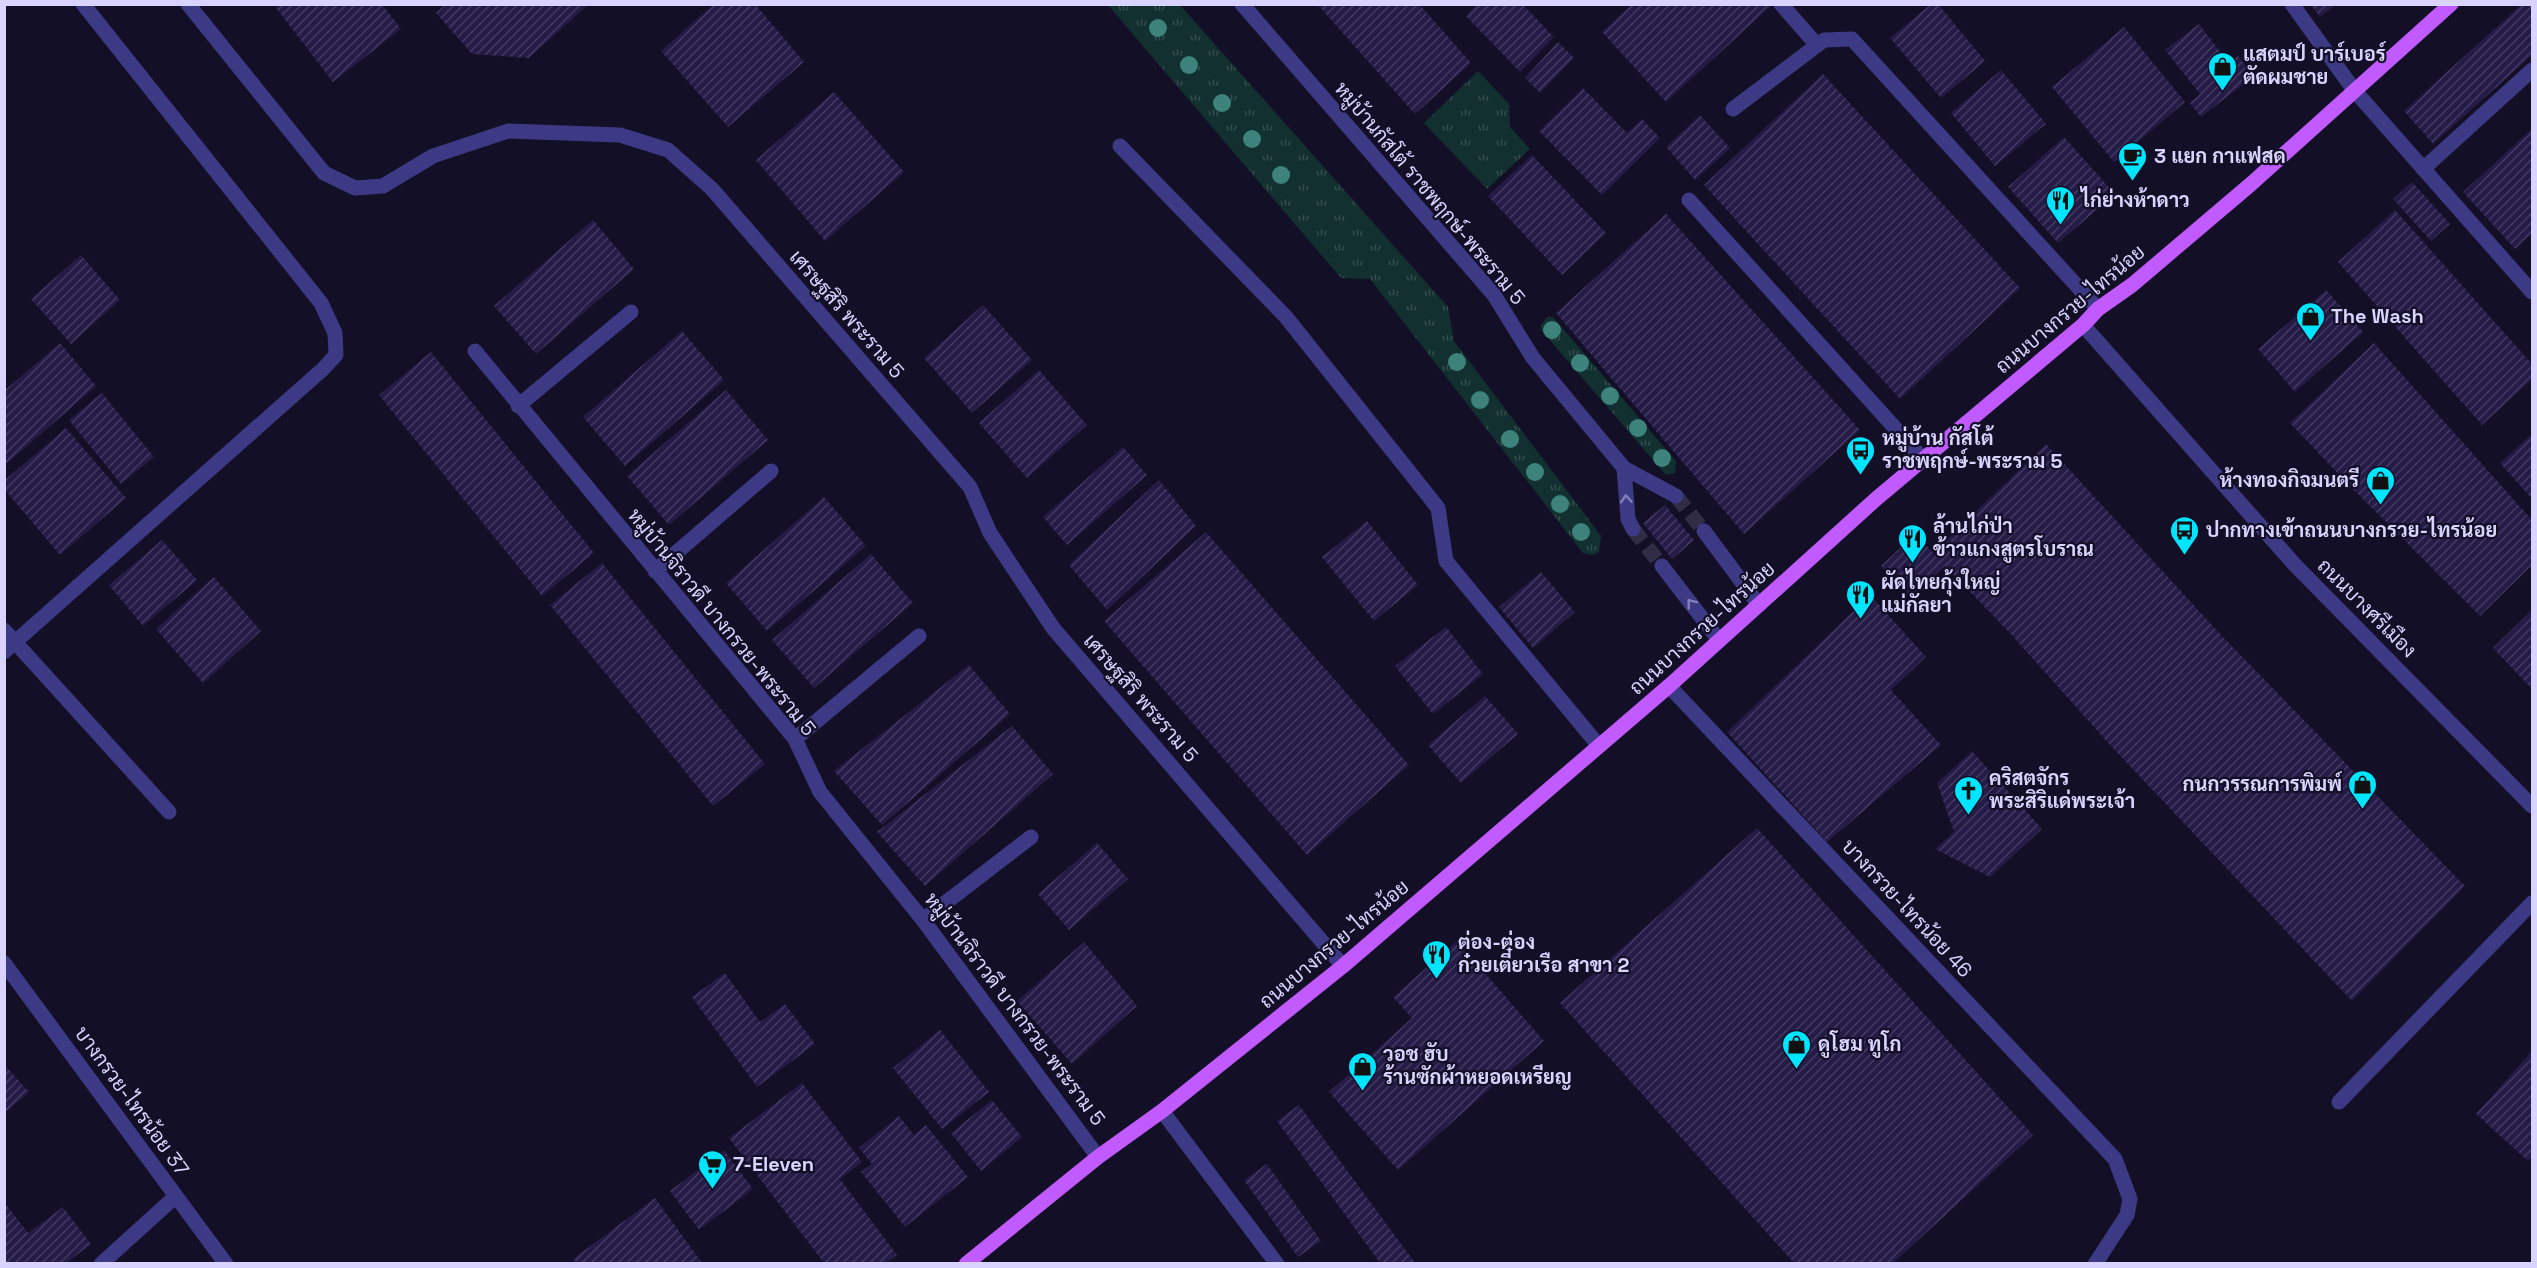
<svg xmlns="http://www.w3.org/2000/svg" width="2537" height="1268" font-family="'Space Grotesk',Sarabun,sans-serif">
<defs>
<pattern id="grass-tufts" width="24" height="20" patternUnits="userSpaceOnUse" patternTransform="scale(1.5)"><rect width="24" height="20" fill="#12302f"/><path d="M3 7l-1-3M5 7V3M7 7l1-3M15 17l-1-3M17 17v-4M19 17l1-3" fill="none" stroke="#344d4e"/></pattern>
<pattern id="building-hatch" width="6" height="6" patternUnits="userSpaceOnUse" patternTransform="scale(1.5)"><rect width="6" height="6" fill="#241b47"/><path d="M-1 1l2-2M0 6l6-6M5 7l2-2" fill="none" stroke="#433b63"/></pattern>
</defs>
<rect width="100%" height="100%" fill="#130f26"/>
<path fill="url(#grass-tufts)" d="M1108,5H1180L1448,307L1454,341L1601,536L1599,552L1592,555L1583,553L1370,279L1341,278Z
M1478,71L1509,104L1510,127L1530,149L1487,189L1424,123Z
M1547,317H1553L1676,461L1675,473L1666,475L1541,330V325Z"/>
<path fill="url(#building-hatch)" d="M281,4H382L401,29L333,82L276,8Z
M446,4H589L529,58L472,54L436,13Z
M714,4H755L804,62L728,127L661,51Z
M1317,4H1419L1471,63L1415,114Z
M1477,4H1522L1554,37L1520,72L1466,16Z
M1632,4H1773L1666,102L1602,32Z
M1931,4H1938L1985,61L1941,98L1890,38Z
M2310,4H2336L2320,17Z
M2522,4H2532V55L2433,144L2404,111Z
M2199,24L2229,63L2238,56L2254,76L2201,117L2190,103L2200,94L2165,50Z
M2124,27L2185,102L2114,162L2052,87Z
M1558,42L1574,58L1540,93L1525,78Z
M2001,70L2046,124L1995,166L1951,113Z
M1823,74L2020,288L1900,399L1704,185Z
M1583,88L1627,133L1642,119L1660,138L1602,195L1539,131Z
M834,92L904,172L825,241L756,160Z
M1700,115L1730,148L1695,180L1666,147Z
M2532,129V233L2515,249L2463,192Z
M2064,137L2115,194L2058,243L2008,187Z
M1532,155L1606,233L1562,275L1488,196Z
M2412,182L2450,224L2431,241L2393,199Z
M2395,210L2532,364V379L2482,425L2338,262Z
M1666,214L1860,430L1744,534L1556,313Z
M593,220L634,269L536,354L494,306Z
M81,255L120,300L71,344L31,299Z
M2326,290L2363,332L2295,392L2258,349Z
M983,305L1032,360L972,413L924,358Z
M682,331L724,380L625,466L583,417Z
M60,343L96,386L4,466V391Z
M2374,343L2532,520V565L2480,616L2346,482L2290,423Z
M431,352L594,553L542,596L379,395Z
M1039,370L1087,425L1027,478L979,423Z
M726,390L768,440L669,525L627,476Z
M102,393L154,457L121,484L69,420Z
M66,428L126,498L60,555L4,489V481Z
M2532,434V499L2500,463Z
M2046,444L2221,635L2465,886L2352,1001L2111,746L2008,631L1945,566L1911,597L1881,566L1915,534L1940,560L1934,552Z
M1123,447L1147,475L1067,545L1043,517Z
M1159,480L1196,526L1107,610L1069,565Z
M824,497L866,546L767,631L726,583Z
M1665,505L1694,540L1672,559L1643,523Z
M1367,521L1418,585L1374,621L1322,557Z
M1206,532L1409,765L1307,855L1104,621Z
M162,540L197,580L143,626L109,585Z
M871,554L913,603L814,688L772,640Z
M602,563L765,764L713,806L550,605Z
M1541,572L1575,612L1533,648L1499,607Z
M214,577L261,631L203,683L156,629Z
M1870,595L1926,657L1891,690L1941,745L1827,842L1727,732Z
M2532,610V689L2493,648Z
M1446,627L1483,674L1433,714L1395,666Z
M969,665L1010,714L882,825L834,771Z
M1485,696L1518,734L1461,783L1428,745Z
M1012,726L1053,774L925,886L877,832Z
M1972,751L2042,829L1990,877L1935,849L1954,832L1937,783Z
M1757,828L2033,1135L1893,1263H1794L1560,1003Z
M1097,843L1128,879L1069,930L1038,894Z
M1457,941L1544,1041L1398,1170L1329,1092L1412,1018L1393,997Z
M1084,942L1137,1006L1072,1064L1017,1001Z
M725,973L760,1022L785,1004L815,1044L757,1087L692,997Z
M940,1030L989,1092L942,1129L893,1068Z
M2532,1051V1156L2528,1161L2476,1114Z
M4,1064L29,1092L4,1114Z
M802,1083L862,1162L840,1179L897,1255L885,1263H824L729,1138Z
M992,1100L1022,1137L981,1171L951,1133Z
M1299,1105L1415,1263H1380L1277,1121Z
M899,1116L914,1135L926,1125L968,1177L905,1227L861,1172L872,1164L859,1148Z
M724,1150L753,1189L699,1230L670,1191Z
M1267,1164L1321,1241L1298,1257L1244,1180Z
M655,1198L702,1263H577L573,1259Z
M4,1202L28,1233L63,1207L91,1244L66,1263H4Z"/>
<g fill="none" stroke-linecap="round" stroke-linejoin="round">
<path stroke="#312d47" stroke-width="15" stroke-dasharray="15 8" stroke-linecap="butt" d="M1676,496L1704,531
M1633,529L1662,566"/>
<path stroke="#3d3a85" stroke-width="15" d="M83,4L321,303L335,333L336,355L323,369L15,642L169,812
M188,4L324,173L355,188L383,186L433,156L508,131L620,135L668,150L712,189L970,487L990,533L1053,628L1343,966
M1242,4L1494,295L1533,358L1624,468L1676,496
M1781,4L1817,45
M2292,4L2354,90L2532,292
M1733,109L1824,40L1852,39L2098,309
M1120,146L1286,317L1438,508L1446,561L1599,746
M2423,169L2532,70
M1689,200L1924,460
M2083,325L2294,564L2532,806
M475,351L795,739L820,792L923,920L1098,1157
M518,406L631,312
M1624,468L1628,519L1633,529
M1704,531L1759,605
M1662,566L1719,640
M655,571L771,471
M4,630L15,642L4,652
M1669,686L2115,1159L2130,1199L2127,1215L2095,1264
M795,739L919,636
M923,920L1031,837
M4,963L226,1264
M2339,1102L2532,903
M1162,1111L1277,1264
M101,1264L176,1196"/>
<path stroke="#c25bff" stroke-width="15" d="M966,1264L1098,1157L1162,1111L1343,966L1669,686L1876,499L2083,325L2098,309L2132,285L2251,184L2451,4"/>
</g>
<g fill="#3d827b">
<circle cx="1158" cy="28" r="9"/>
<circle cx="1189" cy="65" r="9"/>
<circle cx="1222" cy="103" r="9"/>
<circle cx="1252" cy="139" r="9"/>
<circle cx="1281" cy="175" r="9"/>
<circle cx="1552" cy="330" r="9"/>
<circle cx="1457" cy="362" r="9"/>
<circle cx="1580" cy="363" r="9"/>
<circle cx="1610" cy="396" r="9"/>
<circle cx="1480" cy="400" r="9"/>
<circle cx="1638" cy="428" r="9"/>
<circle cx="1510" cy="439" r="9"/>
<circle cx="1662" cy="458" r="9"/>
<circle cx="1535" cy="472" r="9"/>
<circle cx="1560" cy="504" r="9"/>
<circle cx="1581" cy="532" r="9"/>
</g>
<defs><path id="oneway-chevron" d="M-2-3.5L2.5 0L-2 3.5" fill="none" stroke-width="1.6" stroke-linecap="round" stroke-linejoin="round" transform="scale(1.5)"/></defs>
<g stroke="#837fbc">
<use href="#oneway-chevron" transform="translate(1626 499) rotate(-94)"/>
<use href="#oneway-chevron" transform="translate(1691 603) rotate(-128)"/>
</g>
<defs>
<symbol id="shop-pin" viewBox="-11 -11 22 30"><path d="M0 17L-7.5 6A9.5 9.5 0 1 1 7.5 6Z" fill="#00e5ff" stroke="#130f26"/><path d="M-5-2.5h2.3a2.7 3.5 0 0 1 5.4 0H5L5.5 6h-11ZM-1.5-2.5h3a1.5 2.3 0 0 0-3 0Z" fill="#111"/></symbol>
<symbol id="cafe-pin" viewBox="-11 -11 22 30"><path d="M0 17L-7.5 6A9.5 9.5 0 1 1 7.5 6Z" fill="#00e5ff" stroke="#130f26"/><path d="M-5.5-4.5H6V0H3Q3 3.5 0 3.5H-2.5Q-5.5 3.5-5.5 0ZM3-3.2v2h1.7v-2ZM-6 4.5H4V6H-6Z" fill="#111"/></symbol>
<symbol id="restaurant-pin" viewBox="-11 -11 22 30"><path d="M0 17L-7.5 6A9.5 9.5 0 1 1 7.5 6Z" fill="#00e5ff" stroke="#130f26"/><path d="M-5-6h1v4h1v-4h1v4h1v-4h1v5L-1.5 .5V6h-2V.5L-5-1ZM5-6V6H3V1.5H1.5Q1.5-4 5-6Z" fill="#111"/></symbol>
<symbol id="bus-pin" viewBox="-11 -11 22 30"><path d="M0 17L-7.5 6A9.5 9.5 0 1 1 7.5 6Z" fill="#00e5ff" stroke="#130f26"/><path d="M-5-6H5V4H4V6H2V4H-2V6H-4V4H-5ZM-3.5-4V0h7V-4ZM-3.5 1.2v1.5H-2V1.2ZM2 1.2v1.5H3.5V1.2Z" fill="#111"/></symbol>
<symbol id="church-pin" viewBox="-11 -11 22 30"><path d="M0 17L-7.5 6A9.5 9.5 0 1 1 7.5 6Z" fill="#00e5ff" stroke="#130f26"/><path d="M-1.2-6h2.4v3.5h3.3v2.4h-3.3V6h-2.4V-.1h-3.3v-2.4h3.3Z" fill="#111"/></symbol>
<symbol id="supermarket-pin" viewBox="-11 -11 22 30"><path d="M0 17L-7.5 6A9.5 9.5 0 1 1 7.5 6Z" fill="#00e5ff" stroke="#130f26"/><path d="M-6-5.5h2.5l.6 2H6L4.5 2H-2.5L-4.4-4H-6ZM-1.5 3.2a1.3 1.3 0 1 0 .1 0ZM3 3.2a1.3 1.3 0 1 0 .1 0Z" fill="#111"/></symbol>
</defs>
<g fill-rule="evenodd">
<use href="#shop-pin" x="2206" y="50" width="33" height="45"/>
<use href="#cafe-pin" x="2116" y="140" width="33" height="45"/>
<use href="#restaurant-pin" x="2044" y="184" width="33" height="45"/>
<use href="#shop-pin" x="2294" y="300" width="33" height="45"/>
<use href="#bus-pin" x="1844" y="434" width="33" height="45"/>
<use href="#shop-pin" x="2364" y="464" width="33" height="45"/>
<use href="#bus-pin" x="2168" y="514" width="33" height="45"/>
<use href="#restaurant-pin" x="1896" y="522" width="33" height="45"/>
<use href="#restaurant-pin" x="1844" y="578" width="33" height="45"/>
<use href="#shop-pin" x="2346" y="768" width="33" height="45"/>
<use href="#church-pin" x="1952" y="774" width="33" height="45"/>
<use href="#restaurant-pin" x="1420" y="938" width="33" height="45"/>
<use href="#shop-pin" x="1780" y="1028" width="33" height="45"/>
<use href="#shop-pin" x="1346" y="1050" width="33" height="45"/>
<use href="#supermarket-pin" x="696" y="1148" width="33" height="45"/>
</g>
<g text-anchor="middle" dominant-baseline="central" stroke-width="4.5" stroke-linejoin="round" paint-order="stroke">
<g font-size="20" font-weight="bold" fill="#d9d4ff" stroke="#130f26" text-anchor="start">
<text x="2243" y="54">แสตมป์ บาร์เบอร์<tspan x="2243" dy="23">ตัดผมชาย</tspan></text>
<text x="2154" y="156">3 แยก กาแฟสด</text>
<text x="2081" y="200">ไก่ย่างห้าดาว</text>
<text x="2331" y="316">The Wash</text>
<text x="1882" y="438">หมู่บ้าน กัสโต้<tspan x="1882" dy="23">ราชพฤกษ์-พระราม 5</tspan></text>
<text x="2359" y="480" text-anchor="end">ห้างทองกิจมนตรี</text>
<text x="1933" y="526">ล้านไก่ป่า<tspan x="1933" dy="23">ข้าวแกงสูตรโบราณ</tspan></text>
<text x="2206" y="530">ปากทางเข้าถนนบางกรวย-ไทรน้อย</text>
<text x="1881" y="582">ผัดไทยกุ้งใหญ่<tspan x="1881" dy="23">แม่กัลยา</tspan></text>
<text x="1989" y="778">คริสตจักร<tspan x="1989" dy="23">พระสิริแด่พระเจ้า</tspan></text>
<text x="2342" y="784" text-anchor="end">กนกวรรณการพิมพ์</text>
<text x="1458" y="942">ต่อง-ต่อง<tspan x="1458" dy="23">ก๋วยเตี๋ยวเรือ สาขา 2</tspan></text>
<text x="1818" y="1044">ดูโฮม ทูโก</text>
<text x="1383" y="1054">วอช ฮับ<tspan x="1383" dy="23">ร้านซักผ้าหยอดเหรียญ</tspan></text>
<text x="733" y="1164">7-Eleven</text>
</g>
<g font-size="20" fill="#d9d4ff" stroke="#130f26">
<text transform="translate(1430 193) rotate(50)">หมู่บ้านกัสโต้ ราชพฤกษ์-พระราม 5</text>
<text transform="translate(2070 309) rotate(-40)">ถนนบางกรวย-ไทรน้อย</text>
<text transform="translate(847 314) rotate(49)">เศรษฐสิริ พระราม 5</text>
<text transform="translate(2367 608) rotate(45)">ถนนบางศรีเมือง</text>
<text transform="translate(722 622) rotate(51)">หมู่บ้านจิราวดี บางกรวย-พระราม 5</text>
<text transform="translate(1702 628) rotate(-42)">ถนนบางกรวย-ไทรน้อย</text>
<text transform="translate(1141 698) rotate(49)">เศรษฐสิริ พระราม 5</text>
<text transform="translate(1907 908) rotate(47)">บางกรวย-ไทรน้อย 46</text>
<text transform="translate(1334 944) rotate(-40)">ถนนบางกรวย-ไทรน้อย</text>
<text transform="translate(1015 1009) rotate(53)">หมู่บ้านจิราวดี บางกรวย-พระราม 5</text>
<text transform="translate(132 1101) rotate(54)">บางกรวย-ไทรน้อย 37</text>
</g>
</g>
<rect width="2537" height="1268" fill="none" stroke="#d9d4ff" stroke-width="12"/>
</svg>
